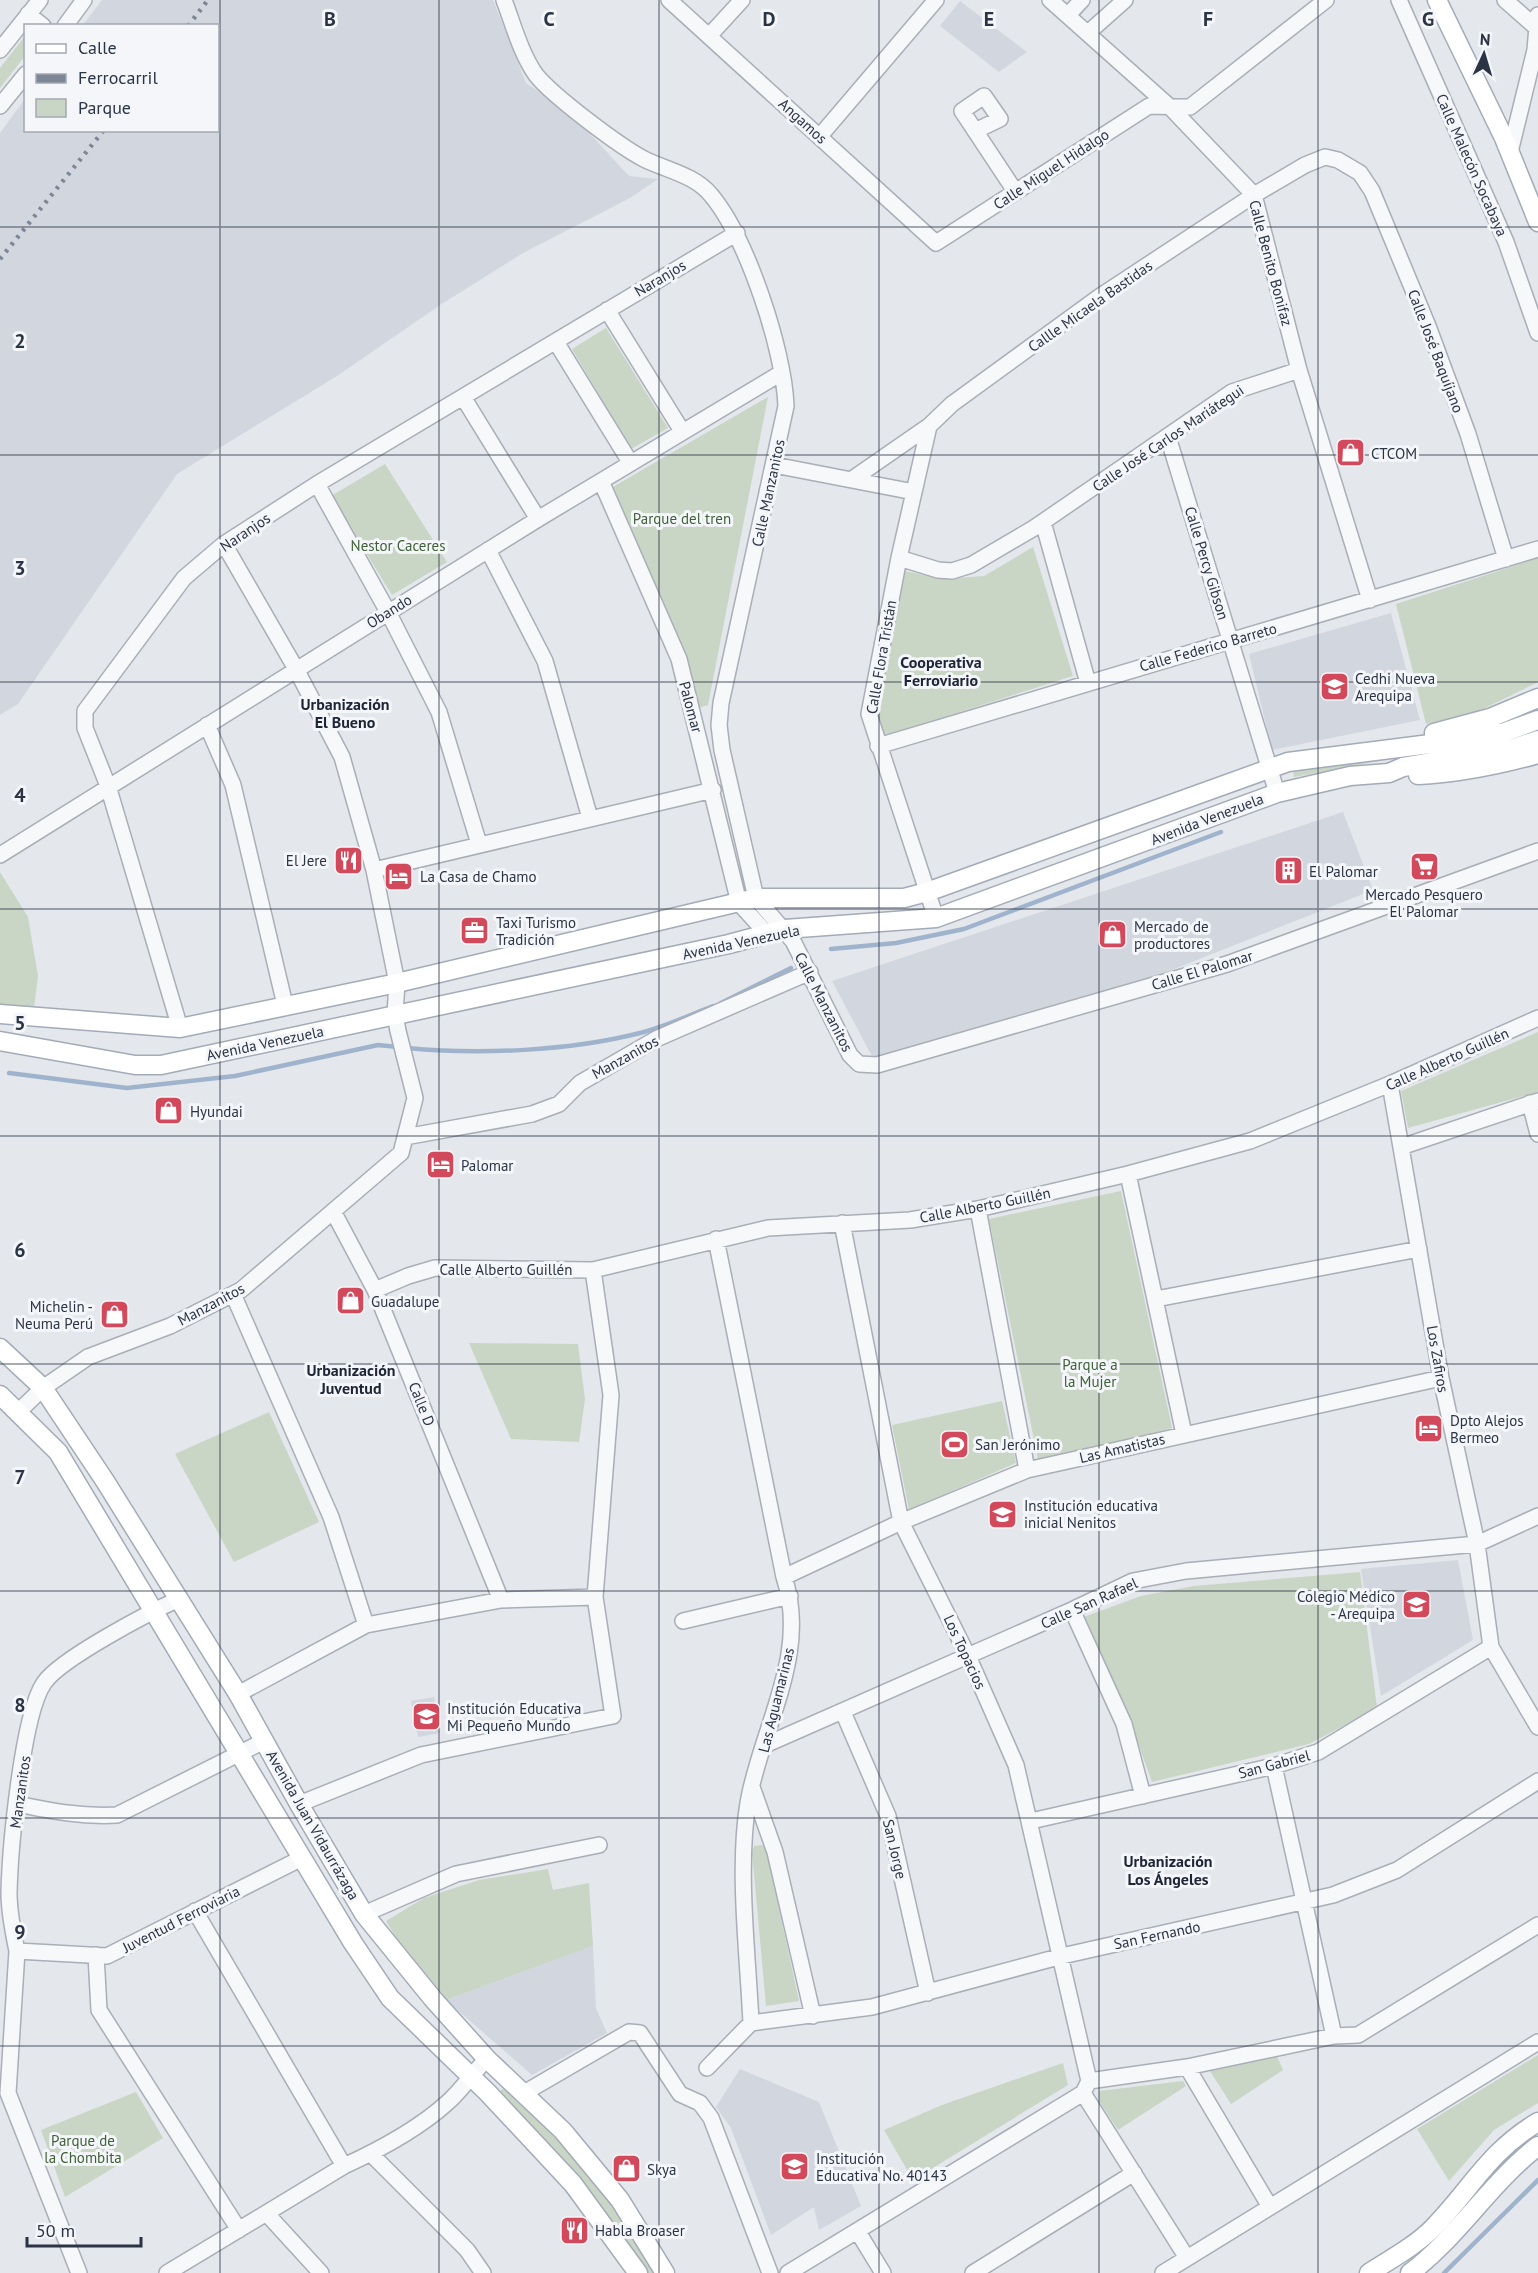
<svg xmlns="http://www.w3.org/2000/svg" width="1538" height="2273" font-family="'PT Sans',sans-serif">
<rect width="100%" height="100%" fill="#e4e7ec"/>
<path fill="#d2d6de" d="M102,0H493L526,83L567,109L629,176L658,179L630,198L523,253L440,305L337,376L177,474L18,704L0,715V133L25,99L26,130H218V26L83,25Z
M960,1L1027,52L999,72L940,26Z
M1391,613L1420,720L1272,750L1249,654Z
M1343,812L1373,890L1144,981L874,1060L832,981Z
M1458,1560L1473,1640L1381,1696L1361,1569Z
M434,1697L440,1733L418,1737L411,1701Z
M593,1946L596,2008L607,2033L532,2075L446,2000Z
M740,2069L819,2102L861,2206L819,2230L814,2207L771,2235L731,2128L716,2107Z"/>
<path fill="#c9d6c5" d="M25,36V56L0,88V68Z
M606,328L668,428L631,449L572,349Z
M768,397L708,705L695,709L599,495Z
M385,464L447,562L392,595L331,496Z
M1033,547L1073,676L884,736L877,707L900,570L944,579L984,576Z
M1538,558V682L1481,710L1426,724L1396,604Z
M1400,757L1294,777L1293,771Z
M0,872L28,917L38,976L34,1008L0,1004Z
M1538,1032V1092L1408,1128L1401,1091Z
M1121,1191L1172,1428L1039,1464L989,1219Z
M469,1343L578,1344L585,1399L579,1442L511,1439Z
M1002,1401L1016,1463L909,1510L892,1425Z
M269,1412L319,1522L234,1562L175,1454Z
M1360,1572L1377,1708L1309,1744L1152,1782L1131,1724L1081,1618L1141,1596L1194,1586Z
M762,1845L766,1849L799,2001L766,2006L752,1852L754,1846Z
M548,1869L553,1890L589,1883L593,1946L446,2000L418,1974L386,1921L424,1898L479,1880Z
M1276,2054L1283,2070L1231,2104L1208,2068Z
M1538,2055V2103L1494,2130L1449,2181L1417,2129Z
M1063,2063L1068,2085L913,2180L884,2130L942,2105Z
M1183,2081L1186,2086L1118,2130L1099,2101V2091Z
M505,2087L557,2136L612,2204L657,2273H646C608,2204 554,2147 499,2092Z
M136,2092L163,2138L65,2197L41,2130Z"/>
<g fill="none" stroke-linecap="round" stroke-linejoin="round">
<path stroke="#9fb4cc" stroke-width="4.5" d="M831,949L896,943L964,929L1221,832
M721,1003L791,968
M407,1048C480,1055 569,1051 640,1033C665,1027 689,1015 713,1006
M9,1073L127,1088L235,1076L378,1045L398,1047
M1444,2273L1538,2180"/>
<defs>
<path id="minor" d="M504,0C513,24 521,54 536,75C553,96 619,146 644,159C666,170 695,175 711,195C747,238 784,350 786,406L721,703L719,725L722,750L756,898L793,941L850,1055L859,1064L877,1065L1227,964L1538,851
M669,0L936,243L1149,106L1190,107L1326,0
M1050,0L1170,107L1254,195L1299,370L1370,600
M1399,0L1506,242L1538,333
M1505,0L1538,29
M28,14L43,26
M1068,15L1082,0
M65,26L84,0
M1089,32L1125,0
M709,36L742,0
M0,50L40,0
M0,106L26,74
M975,131L1000,119L984,96L962,111L1015,191
M820,136L936,0
M1510,152L1535,50L1538,15
M607,310L682,431
M556,342L630,462
M463,397L538,519
M929,426L899,558L869,714L936,918
M1168,437L1277,793
M774,465L914,492
M854,478L929,426L952,404L1099,297L1254,195L1305,165L1325,157L1338,160L1360,173L1372,191L1428,326L1468,434L1506,559
M601,481L679,659L739,903L767,934
M317,484L388,612L439,712L479,844
M1043,522L1088,683
M488,550L545,661L590,818
M899,558L938,570L952,571L971,565L1034,528L1232,392L1299,370
M207,725L233,785L285,1005
M878,746L1538,549
M0,855L538,519L781,373
M374,870L713,790
M180,1028L108,786L85,728V711L184,578L224,544L317,484L737,233
M1390,1084L1441,1378L1477,1544L1491,1647L1538,1727
M1530,1103L1538,1134
M405,1137L532,1114L559,1104L580,1083L656,1039L810,972
M1401,1147L1538,1101
M1128,1174L1184,1434
M978,1209L1027,1470
M334,1213L375,1290L501,1600
M842,1223L901,1522L968,1656L1016,1765L1089,2081
M716,1239L784,1577C810,1655 761,1727 748,1803C737,1869 748,1956 751,2023
M375,1290L408,1276L435,1268L593,1270L768,1228L910,1220L978,1209L1128,1174L1250,1141L1390,1084L1538,1018
M233,1294L331,1517L366,1625
M1156,1299L1419,1249
M18,1412L43,1388L88,1357L170,1326L241,1290L401,1153L415,1098L398,1031L395,1014L397,983L374,870L342,757L296,669L224,544
M784,1577L901,1522L1027,1470L1441,1378
M1072,1610L1124,1724L1143,1796
M683,1621L790,1596
M238,1694L366,1625L501,1600L595,1597
M843,1712L888,1816L928,1993
M765,1745L1072,1610L1133,1581L1186,1571L1477,1544L1538,1516
M1274,1766L1334,2036
M752,1787L775,1852L813,2016
M17,1804C51,1811 82,1817 117,1815L264,1741
M299,1804L421,1755L613,1716L595,1597L611,1395L593,1270
M1031,1821L1274,1766L1318,1752L1491,1647
M195,1911L344,2166
M364,1914L456,1874L599,1845
M17,1951L107,1956L302,1858
M96,1955L99,2010L239,2230
M751,2023L872,2007L1062,1956L1333,1895L1397,1870L1538,1781
M1187,2067L1270,2207
M707,2068L751,2023
M524,2093L629,2032L640,2033L680,2094L700,2103L711,2118L770,2273
M1083,2093L1187,2258
M371,2154L467,2250L483,2273
M267,2214L321,2273
M858,2232L883,2273
M79,2273L8,2093L17,1951C13,1932 9,1912 9,1893C10,1850 22,1715 44,1683C60,1659 150,1612 179,1599
M167,2273L344,2166C379,2150 418,2129 447,2103C462,2090 473,2072 487,2059
M788,2273L1083,2093L1089,2081L1187,2067L1334,2036L1358,2035L1538,1925
M973,2273L1134,2173
M1163,2273L1538,2042"/>
<path id="major" d="M1437,0L1504,138L1538,222
M1434,733L1490,718L1538,698
M1418,775C1460,773 1498,765 1538,754
M0,1014L180,1028L397,983L756,898H904L927,892L1288,762L1462,740L1505,732L1538,720
M0,1041L135,1065H161L729,944L785,929L936,918L1277,793L1350,776L1389,773L1403,767L1511,749L1538,740
M0,1348L43,1388L105,1481L238,1694L299,1804L364,1914L433,1999L487,2059L563,2131L620,2200L665,2273
M0,1395L58,1452L353,1943L390,1998L488,2093L573,2184L638,2273
M1369,2273C1391,2259 1415,2246 1433,2228C1472,2188 1488,2152 1538,2122
M1410,2273C1458,2237 1490,2183 1538,2146"/>
</defs>
<use href="#minor" stroke="#a9aeb7" stroke-width="18"/>
<use href="#major" stroke="#a3abb8" stroke-width="21"/>
<use href="#minor" stroke="#f7f8fa" stroke-width="15"/>
<use href="#major" stroke="#fff" stroke-width="18"/>
<path stroke="#7d8696" stroke-width="4.5" stroke-dasharray="3 6" stroke-linecap="butt" d="M188,26L208,0
M0,259L104,130"/>
</g>
<path fill="none" stroke="#2b3445" stroke-width="1.5" stroke-opacity="0.55" d="M220,0V2273M439,0V2273M659,0V2273M879,0V2273M1099,0V2273M1318,0V2273M0,227H1538M0,455H1538M0,682H1538M0,909H1538M0,1136H1538M0,1364H1538M0,1591H1538M0,1818H1538M0,2046H1538"/>
<defs>
<symbol id="shop-square" viewBox="-11 -11 22 22"><rect x="-9" y="-9" width="18" height="18" rx="4" fill="#d1495b" stroke="#f4f6f9"/><path d="M-5-2.5h2.3a2.7 3.5 0 0 1 5.4 0H5L5.5 6h-11ZM-1.5-2.5h3a1.5 2.3 0 0 0-3 0Z" fill="#fff"/></symbol>
<symbol id="university-square" viewBox="-11 -11 22 22"><rect x="-9" y="-9" width="18" height="18" rx="4" fill="#d1495b" stroke="#f4f6f9"/><path d="M0-5L7-2L0 1L-7-2ZM-4 1L0 2.5L4 1V4Q0 6-4 4Z" fill="#fff"/></symbol>
<symbol id="restaurant-square" viewBox="-11 -11 22 22"><rect x="-9" y="-9" width="18" height="18" rx="4" fill="#d1495b" stroke="#f4f6f9"/><path d="M-5-6h1v4h1v-4h1v4h1v-4h1v5L-1.5 .5V6h-2V.5L-5-1ZM5-6V6H3V1.5H1.5Q1.5-4 5-6Z" fill="#fff"/></symbol>
<symbol id="supermarket-square" viewBox="-11 -11 22 22"><rect x="-9" y="-9" width="18" height="18" rx="4" fill="#d1495b" stroke="#f4f6f9"/><path d="M-6-5.5h2.5l.6 2H6L4.5 2H-2.5L-4.4-4H-6ZM-1.5 3.2a1.3 1.3 0 1 0 .1 0ZM3 3.2a1.3 1.3 0 1 0 .1 0Z" fill="#fff"/></symbol>
<symbol id="building-square" viewBox="-11 -11 22 22"><rect x="-9" y="-9" width="18" height="18" rx="4" fill="#d1495b" stroke="#f4f6f9"/><path d="M-4-6H4V6H1V3H-1V6H-4ZM-2.5-4.3h1.7v1.8h-1.7ZM.8-4.3h1.7v1.8H.8ZM-2.5-1h1.7V.8h-1.7ZM.8-1h1.7V.8H.8Z" fill="#fff"/></symbol>
<symbol id="hotel-square" viewBox="-11 -11 22 22"><rect x="-9" y="-9" width="18" height="18" rx="4" fill="#d1495b" stroke="#f4f6f9"/><path d="M-6-4.5h1.5V1H6V5H4.5V3h-9V5H-6ZM-4 0a1.8 1.8 0 1 1 3.6 0ZM.5 0V-2.5h3Q6-2.5 6 0Z" fill="#fff"/></symbol>
<symbol id="office-square" viewBox="-11 -11 22 22"><rect x="-9" y="-9" width="18" height="18" rx="4" fill="#d1495b" stroke="#f4f6f9"/><path d="M-6-3h4V-5.5h4V-3h4V5H-6ZM-1-4.5V-3h2v-1.5ZM-6 0V1H6V0Z" fill="#fff"/></symbol>
<symbol id="stadium-square" viewBox="-11 -11 22 22"><rect x="-9" y="-9" width="18" height="18" rx="4" fill="#d1495b" stroke="#f4f6f9"/><path d="M0-5a6.5 5 0 1 0 0 10a6.5 5 0 1 0 0-10ZM-3.5-1.8h7v3.6h-7Z" fill="#fff"/></symbol>
<symbol id="school-square" viewBox="-11 -11 22 22"><rect x="-9" y="-9" width="18" height="18" rx="4" fill="#d1495b" stroke="#f4f6f9"/><path d="M0-5L7-2L0 1L-7-2ZM-4 1L0 2.5L4 1V4Q0 6-4 4Z" fill="#fff"/></symbol>
</defs>
<g fill-rule="evenodd">
<use href="#shop-square" x="1334" y="436" width="33" height="33"/>
<use href="#university-square" x="1318" y="670" width="33" height="33"/>
<use href="#restaurant-square" x="332" y="844" width="33" height="33"/>
<use href="#supermarket-square" x="1408" y="850" width="33" height="33"/>
<use href="#building-square" x="1272" y="854" width="33" height="33"/>
<use href="#hotel-square" x="382" y="860" width="33" height="33"/>
<use href="#office-square" x="458" y="914" width="33" height="33"/>
<use href="#shop-square" x="1096" y="918" width="33" height="33"/>
<use href="#shop-square" x="152" y="1094" width="33" height="33"/>
<use href="#hotel-square" x="424" y="1148" width="33" height="33"/>
<use href="#shop-square" x="334" y="1284" width="33" height="33"/>
<use href="#shop-square" x="98" y="1298" width="33" height="33"/>
<use href="#hotel-square" x="1412" y="1412" width="33" height="33"/>
<use href="#stadium-square" x="938" y="1428" width="33" height="33"/>
<use href="#school-square" x="986" y="1498" width="33" height="33"/>
<use href="#school-square" x="1400" y="1588" width="33" height="33"/>
<use href="#school-square" x="410" y="1700" width="33" height="33"/>
<use href="#school-square" x="778" y="2150" width="33" height="33"/>
<use href="#shop-square" x="610" y="2152" width="33" height="33"/>
<use href="#restaurant-square" x="558" y="2214" width="33" height="33"/>
</g>
<g text-anchor="middle" dominant-baseline="central" stroke-width="6" stroke-linejoin="round" paint-order="stroke">
<g font-size="15" fill="#2b3445" stroke="#f4f6f9">
<text transform="translate(803 121) rotate(42)">Angamos</text>
<text transform="translate(1472 165) rotate(66)">Calle Malecón Socabaya</text>
<text transform="translate(1051 169) rotate(-33)">Calle Miguel Hidalgo</text>
<text transform="translate(1271 263) rotate(75)">Calle Benito Bonifaz</text>
<text transform="translate(660 278) rotate(-31)">Naranjos</text>
<text transform="translate(1090 306) rotate(-35)">Callle Micaela Bastidas</text>
<text transform="translate(1436 351) rotate(69)">Calle José Baquíjano</text>
<text transform="translate(1168 438) rotate(-34)">Calle José Carlos Mariátegui</text>
<text transform="translate(768 493) rotate(-78)">Calle Manzanitos</text>
<text transform="translate(245 532) rotate(-34)">Naranjos</text>
<text transform="translate(1207 563) rotate(73)">Calle Percy Gibson</text>
<text transform="translate(389 611) rotate(-32)">Obando</text>
<text transform="translate(1208 647) rotate(-16)">Calle Federico Barreto</text>
<text transform="translate(881 657) rotate(-80)">Calle Flora Tristán</text>
<text transform="translate(691 707) rotate(75)">Palomar</text>
<text transform="translate(1207 819) rotate(-21)">Avenida Venezuela</text>
<text transform="translate(741 942) rotate(-12)">Avenida Venezuela</text>
<text transform="translate(1202 970) rotate(-17)">Calle El Palomar</text>
<text transform="translate(824 1002) rotate(63)">Calle Manzanitos</text>
<text transform="translate(265 1043) rotate(-12)">Avenida Venezuela</text>
<text transform="translate(625 1057) rotate(-29)">Manzanitos</text>
<text transform="translate(1447 1059) rotate(-24)">Calle Alberto Guillén</text>
<text transform="translate(985 1205) rotate(-11)">Calle Alberto Guillén</text>
<text x="506" y="1269">Calle Alberto Guillén</text>
<text transform="translate(211 1304) rotate(-28)">Manzanitos</text>
<text transform="translate(1438 1359) rotate(80)">Los Zafiros</text>
<text transform="translate(422 1404) rotate(68)">Calle D</text>
<text transform="translate(1122 1448) rotate(-13)">Las Amatistas</text>
<text transform="translate(1089 1603) rotate(-24)">Calle San Rafael</text>
<text transform="translate(965 1652) rotate(65)">Los Topacios</text>
<text transform="translate(776 1700) rotate(-76)">Las Aguamarinas</text>
<text transform="translate(1274 1764) rotate(-15)">San Gabriel</text>
<text transform="translate(20 1792) rotate(-82)">Manzanitos</text>
<text transform="translate(313 1825) rotate(60)">Avenida Juan Vidaurrázaga</text>
<text transform="translate(895 1849) rotate(77)">San Jorge</text>
<text transform="translate(181 1919) rotate(-27)">Juventud Ferroviaria</text>
<text transform="translate(1157 1935) rotate(-12)">San Fernando</text>
</g>
<g font-size="15" fill="#2b3445" stroke="#f4f6f9" text-anchor="start">
<text x="1371" y="453">CTCOM</text>
<text x="1355" y="678">Cedhi Nueva<tspan x="1355" dy="17">Arequipa</tspan></text>
<text x="327" y="860" text-anchor="end">El Jere</text>
<text x="1309" y="871">El Palomar</text>
<text x="420" y="876">La Casa de Chamo</text>
<text x="1424" y="894" text-anchor="middle">Mercado Pesquero<tspan x="1424" dy="17">El Palomar</tspan></text>
<text x="496" y="922">Taxi Turismo<tspan x="496" dy="17">Tradición</tspan></text>
<text x="1134" y="926">Mercado de<tspan x="1134" dy="17">productores</tspan></text>
<text x="190" y="1111">Hyundai</text>
<text x="461" y="1165">Palomar</text>
<text x="371" y="1301">Guadalupe</text>
<text x="93" y="1306" text-anchor="end">Michelin -<tspan x="93" dy="17">Neuma Perú</tspan></text>
<text x="1450" y="1420">Dpto Alejos<tspan x="1450" dy="17">Bermeo</tspan></text>
<text x="975" y="1444">San Jerónimo</text>
<text x="1024" y="1505">Institución educativa<tspan x="1024" dy="17">inicial Nenitos</tspan></text>
<text x="1395" y="1596" text-anchor="end">Colegio Médico<tspan x="1395" dy="17">- Arequipa</tspan></text>
<text x="447" y="1708">Institución Educativa<tspan x="447" dy="17">Mi Pequeño Mundo</tspan></text>
<text x="816" y="2158">Institución<tspan x="816" dy="17">Educativa No. 40143</tspan></text>
<text x="647" y="2169">Skya</text>
<text x="595" y="2230">Habla Broaser</text>
</g>
<g font-size="15" fill="#3f6138" stroke="#f4f6f9">
<text x="682" y="518">Parque del tren</text>
<text x="398" y="545">Nestor Caceres</text>
<text x="1090" y="1364">Parque a<tspan x="1090" dy="17">la Mujer</tspan></text>
<text x="83" y="2140">Parque de<tspan x="83" dy="17">la Chombita</tspan></text>
</g>
<g font-size="16" font-weight="bold" fill="#1d2536" stroke="#f4f6f9">
<text x="941" y="662">Cooperativa<tspan x="941" dy="18">Ferroviario</tspan></text>
<text x="345" y="704">Urbanización<tspan x="345" dy="18">El Bueno</tspan></text>
<text x="351" y="1370">Urbanización<tspan x="351" dy="18">Juventud</tspan></text>
<text x="1168" y="1861">Urbanización<tspan x="1168" dy="18">Los Ángeles</tspan></text>
</g>
</g>
<g font-size="20" text-anchor="middle" font-weight="bold" fill="#2b3445" stroke="#f4f6f9" stroke-width="6" stroke-linejoin="round" paint-order="stroke">
<text x="330" y="26">B</text>
<text x="549" y="26">C</text>
<text x="769" y="26">D</text>
<text x="989" y="26">E</text>
<text x="1208" y="26">F</text>
<text x="1428" y="26">G</text>
<text x="20" y="348">2</text>
<text x="20" y="575">3</text>
<text x="20" y="802">4</text>
<text x="20" y="1030">5</text>
<text x="20" y="1257">6</text>
<text x="20" y="1484">7</text>
<text x="20" y="1712">8</text>
<text x="20" y="1939">9</text>
</g>
<rect x="24" y="24" width="195" height="108" fill="#f4f6f9" stroke="#a4a8b1" stroke-width="1.5"/>
<rect x="36" y="44" width="30" height="9" fill="#ffffff" stroke="#a4a8b1" stroke-width="1.5"/>
<text x="78" y="54" font-size="18" fill="#2b3445">Calle</text>
<rect x="36" y="74" width="30" height="9" fill="#7d8696" stroke="#a4a8b1" stroke-width="1.5"/>
<text x="78" y="84" font-size="18" fill="#2b3445">Ferrocarril</text>
<rect x="36" y="99" width="30" height="18" fill="#c9d6c5" stroke="#a4a8b1" stroke-width="1.5"/>
<text x="78" y="114" font-size="18" fill="#2b3445">Parque</text>
<g transform="translate(1484 54) rotate(4)" stroke="#f4f6f9" stroke-width="4.5" paint-order="stroke">
<path d="M0-4.5L10 22L0 15L-10 22Z" fill="#2b3445"/>
<text y="-9" font-size="16" font-weight="bold" text-anchor="middle" fill="#2b3445">N</text>
</g>
<path d="M27 2237v9h114v-9" fill="none" stroke="#2b3445" stroke-width="3"/>
<text x="36" y="2237" font-size="18" fill="#2b3445" stroke="#f4f6f9" stroke-width="4.5" paint-order="stroke">50 m</text>
</svg>
